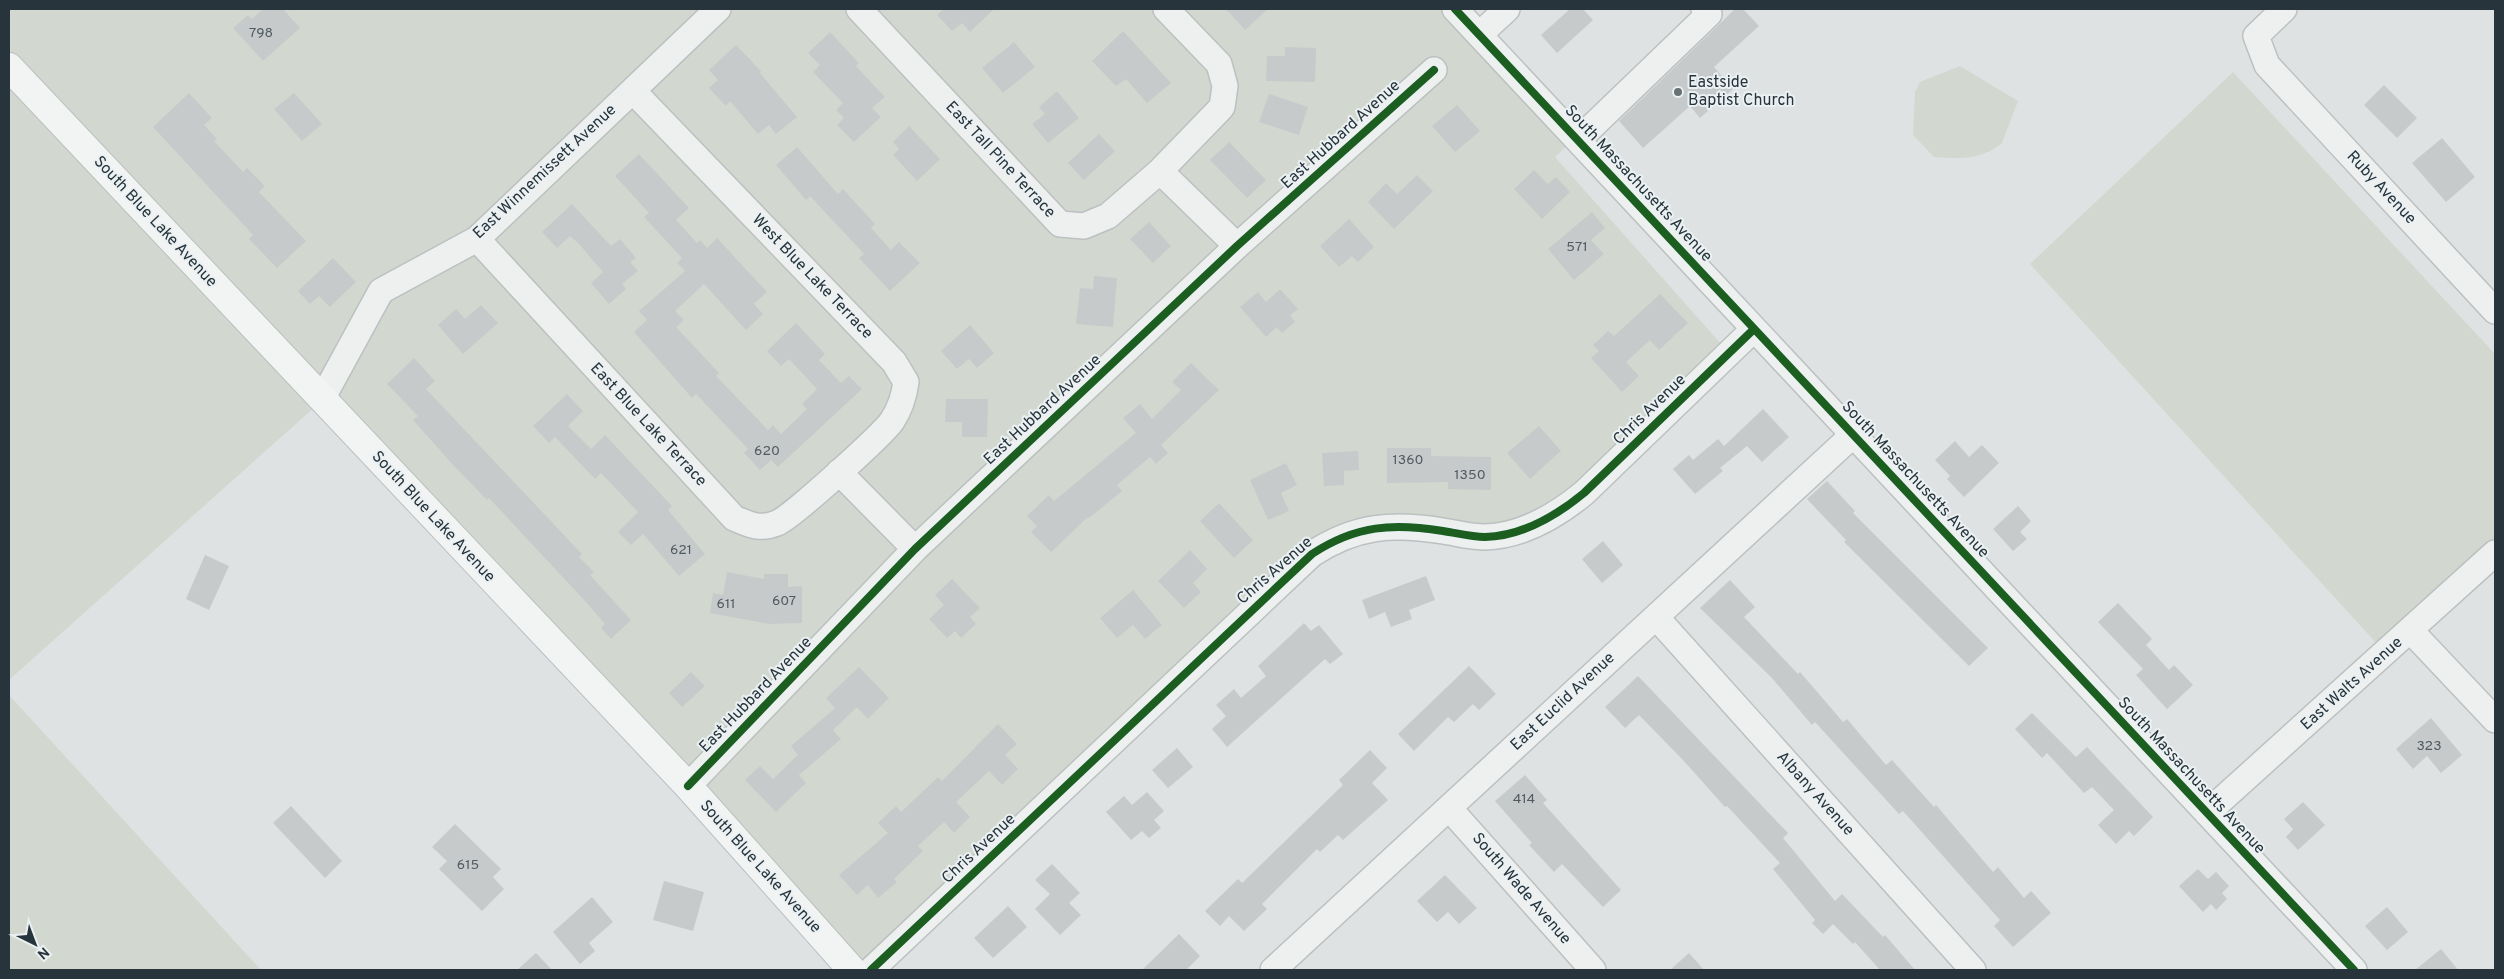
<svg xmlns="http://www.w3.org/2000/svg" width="2504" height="979" font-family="Overpass,sans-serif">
<rect width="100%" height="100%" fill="#dee2e3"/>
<path fill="#d2d8cf" d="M9,9H846L1054,231C1096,252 1131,210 1160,184L1222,245L914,535L853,473C875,452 921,417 916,383C914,373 906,364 901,356L633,77L619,90L887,368L896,383C894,395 890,405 883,415C872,429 785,509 771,514C758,519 751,515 739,510L477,225L464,237L731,527L754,538L782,533L839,486L901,548L687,772L9,54Z
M872,9H1153L1210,69L1214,86L1212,102L1152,163L1102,207L1082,216L1064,214Z
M1179,9H1442L1569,144L1555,157L1722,345L1559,500L1526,517L1495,526L1348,524L861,967L701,788L922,557L1244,254L1448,72L1434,56L1236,233L1174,171L1229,115Z
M1960,66L2018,101L2002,143C1983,160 1958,159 1934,157L1913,135L1915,92L1920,82Z
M2233,72L2495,354V539L2379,646L2030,264Z
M9,81L316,406L9,680Z
M9,695L261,970H9Z"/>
<path fill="#c7cacb" d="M263,9H283L300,28L263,61L233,28L248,15L252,19Z
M944,9H994L970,32L962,23L952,31L937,15Z
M1226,9H1268L1245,30Z
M1570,9H1583L1593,20L1557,53L1541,35Z
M1735,9H1743L1759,26L1714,67L1733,89L1700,118L1690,106L1643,148L1619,121Z
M1123,31L1171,83L1147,103L1126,79L1116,86L1092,61Z
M830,32L859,63L856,66L885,97L872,108L881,117L854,142L837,125L844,118L836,110L843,103L813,72L820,65L808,53Z
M1014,42L1035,67L1003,93L982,68Z
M736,45L761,71L760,73L797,117L776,134L769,125L758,134L730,101L726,106L709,88L718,80L709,70Z
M1285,47L1316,48L1315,82L1266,81L1267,56H1285Z
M2384,85L2417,118L2397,138L2364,105Z
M1057,91L1079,118L1048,143L1032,124L1045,114L1039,107Z
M189,93L212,118L204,125L217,139L214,141L243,172L247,168L265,186L259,192L306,241L277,268L249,239L253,235L153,127Z
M294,93L322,124L302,141L274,109Z
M1269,94L1308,107L1299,135L1259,122Z
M1457,105L1480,131L1455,152L1432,126Z
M909,126L940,159L917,181L893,155L899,149L893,142Z
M1099,134L1115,151L1084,180L1068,163Z
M2442,138L2475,177L2446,202L2412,163Z
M1229,142L1266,180L1247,198L1210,160Z
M797,147L838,194L843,189L875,224L871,228L891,250L899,242L920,263L890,291L859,258L864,254L810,196L806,200L776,165Z
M639,154L689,208L676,220L697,243L700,240L707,248L717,238L767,292L754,304L763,314L746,330L704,284L675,311L684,320L676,327L719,373L716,376L768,430L773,425L781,434L807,409L802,404L817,389L789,359L781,366L767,351L796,323L825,354L819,360L841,383L849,376L862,389L778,467L771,460L760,470L744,453L748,449L696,394L692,398L634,332L647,320L639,311L685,271L677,263L682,258L644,217L649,213L615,176Z
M1534,170L1548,184L1556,177L1570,192L1542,219L1514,189Z
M1417,175L1433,191L1394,229L1368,202L1386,183L1397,194Z
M572,204L611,246L620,239L636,258L630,262L638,271L622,284L626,289L609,304L591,283L603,272L579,244L570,236L557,248L542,232Z
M1592,212L1605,228L1591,240L1604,254L1574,280L1548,249Z
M1349,219L1374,247L1358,262L1352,256L1339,267L1320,246Z
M1149,222L1171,246L1153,263L1130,239Z
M333,258L356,282L330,307L319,296L310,304L298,291Z
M1094,276L1117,278L1113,327L1076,324L1080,288L1093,289Z
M1280,289L1298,309L1290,315L1295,322L1282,333L1277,327L1266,337L1240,307L1258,292L1266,302Z
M1660,294L1688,323L1659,350L1650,340L1626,362L1639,376L1622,392L1591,358L1599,351L1593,345L1608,331L1614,336Z
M481,305L498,323L463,354L438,325L456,309L465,319Z
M970,325L994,353L977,368L969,359L957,369L941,351Z
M414,358L435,381L426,389L582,554L579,557L594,572L590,575L631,620L611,639L601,628L605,624L585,601L489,498L487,500L454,466L413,420L418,416L387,384Z
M1191,363L1219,390L1161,445L1168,453L1156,464L1150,457L1117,485L1122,491L1089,518L1088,517L1051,552L1031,532L1037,526L1027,516L1049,495L1054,501L1136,433L1123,418L1140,404L1152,419L1181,390L1172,382Z
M567,394L583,411L568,426L591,449L605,435L672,506L668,510L705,554L679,576L643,534L631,545L618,532L638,512L601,473L595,479L555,437L549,443L533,426Z
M946,399H988L987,437H962V422H945Z
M1763,409L1789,437L1762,462L1747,446L1720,468L1723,471L1695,494L1673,469L1689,455L1693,460L1718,439L1724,446Z
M1539,426L1561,451L1530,479L1507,453Z
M1955,441L1969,457L1982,445L1999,463L1964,497L1947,479L1950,476L1935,460Z
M1387,448H1431V456L1491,457V490L1448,489V482L1387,483Z
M1358,451L1359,470L1344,471V485L1324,486L1322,453Z
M1286,463L1297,485L1281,493L1289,511L1268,520L1250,480Z
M1827,481L1855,511L1853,513L1988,648L1969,666L1844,542L1846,540L1807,499Z
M1219,503L1253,540L1234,558L1200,521Z
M2018,506L2031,521L2020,532L2027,539L2013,551L1993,529Z
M1603,541L1623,565L1602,583L1582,559Z
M1190,550L1207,569L1193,583L1201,592L1184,608L1158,581Z
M205,555L229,566L209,610L186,599Z
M727,572L764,579V574H788V587L802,586V623L769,624L710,613L713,593L723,595Z
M1426,576L1435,600L1409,610L1412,619L1391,627L1385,612L1369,619L1362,600Z
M952,579L980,608L970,617L976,624L961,638L955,631L947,638L929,619L944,605L935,595Z
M1730,580L1755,607L1744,617L1798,674L1800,672L1843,722L1847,719L1886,765L1892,760L1934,807L1936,805L1993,872L1998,867L2024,898L2031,891L2051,913L2013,947L1994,926L2000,920L1903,811L1899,814L1815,722L1812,725L1772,678L1700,608Z
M1133,590L1162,625L1145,639L1133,625L1117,638L1100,618Z
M2118,603L2152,639L2146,645L2169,670L2174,665L2193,685L2167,709L2136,675L2143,669L2098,622Z
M1304,623L1311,631L1319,625L1343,654L1330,664L1325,659L1227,747L1212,729L1226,716L1216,705L1234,689L1241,698L1266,676L1258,666Z
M1469,666L1496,694L1479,710L1473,704L1454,722L1448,717L1414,751L1398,734Z
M859,667L889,698L868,719L857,707L833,730L841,739L799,775L806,783L776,812L745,780L760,766L773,779L798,755L791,746L835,708L826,698Z
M691,672L705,686L682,707L669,693Z
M1638,676L1788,833L1783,838L1835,901L1842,894L1883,937L1885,935L1915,970H1880L1855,942L1853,944L1833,924L1823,934L1812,923L1815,920L1773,869L1780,863L1727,806L1725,807L1683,760L1639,715L1625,728L1605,707Z
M2032,713L2076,757L2087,747L2153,817L2134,836L2129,831L2116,844L2098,825L2114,810L2092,787L2084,793L2047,753L2042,758L2015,729Z
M2431,718L2462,755L2441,773L2427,756L2413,769L2396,749Z
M998,724L1017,744L1005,755L1018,769L1002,785L989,771L956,802L970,817L954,833L944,822L918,846L923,851L894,879L897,882L878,898L868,885L857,895L839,875L888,833L878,823L896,806L901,812L938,777L942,781Z
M1177,748L1193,767L1168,788L1152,770Z
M1370,750L1387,768L1372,783L1388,800L1343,840L1338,835L1320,852L1317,849L1262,904L1267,909L1244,931L1229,916L1220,926L1205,911L1238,879L1242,883L1343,785L1339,780Z
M1525,775L1547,800L1543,803L1621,890L1603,907L1562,864L1554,872L1529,845L1532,843L1495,801Z
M1147,792L1164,811L1154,820L1161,828L1149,838L1142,831L1131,840L1106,812L1124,796L1132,805Z
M2303,802L2325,825L2298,850L2286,837L2293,829L2284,819Z
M291,806L342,861L325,878L273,823Z
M455,824L501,869L493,877L504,889L482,911L439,869L447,861L432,847Z
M1052,864L1080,893L1069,903L1081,915L1060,935L1035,909L1050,894L1035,880Z
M2198,869L2208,879L2216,872L2229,886L2222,893L2227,899L2216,910L2211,904L2203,912L2179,886Z
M1445,875L1477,908L1459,924L1448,912L1437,922L1417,901Z
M664,881L704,892L693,931L653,920Z
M592,897L613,922L589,943L595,951L580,964L553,932Z
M1008,906L1027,927L993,958L974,938Z
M2387,907L2408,932L2387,950L2365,926Z
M1179,934L1200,956L1186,970H1142Z
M2441,949L2458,970H2415Z
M536,953L552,970H517Z
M1689,953L1704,970H1670Z"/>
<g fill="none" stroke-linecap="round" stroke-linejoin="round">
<defs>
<path id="minor" d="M859,9L1060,224L1084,226L1108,216L1160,171L1222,107L1225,86L1219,64L1166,9
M1455,9L2354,970
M2284,9L2256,36L2267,65L2495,311
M1480,34L1507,9
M1578,140L1709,14L1704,9
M1160,171L1237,246
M477,239L734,518C750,525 760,530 777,523C791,518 882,435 892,421C900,409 904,397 906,382L894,362L633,91
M322,399L381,291L477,239L718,9
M839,472L915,549
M1656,617L1973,970
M2411,631L2495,720
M688,786L915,549L1237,246L1434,70
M1449,808L1593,970
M2207,813L2495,553
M871,970L1312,554C1356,525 1393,523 1443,531C1457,533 1470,537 1485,537C1522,536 1556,516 1584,493L1754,329
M1273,970L1854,434"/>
<path id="major" d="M9,67L688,786L852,970"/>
</defs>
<use href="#minor" stroke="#bcc0c1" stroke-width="28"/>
<use href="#major" stroke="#bbbfc1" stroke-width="30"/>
<use href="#minor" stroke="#eef0f0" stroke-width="25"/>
<use href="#major" stroke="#f2f4f4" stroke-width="28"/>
<defs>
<path id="cycleway" d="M1455,9L2354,970
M688,786L915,549L1237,246L1434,70
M871,970L1312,554C1356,525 1393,523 1443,531C1457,533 1470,537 1485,537C1522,536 1556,516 1584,493L1754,329"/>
</defs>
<use href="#cycleway" stroke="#ebf1f3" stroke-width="11"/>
<use href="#cycleway" stroke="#1b5e20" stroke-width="8"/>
</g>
<circle fill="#677176" stroke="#ebf1f3" stroke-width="2" cx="1678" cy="92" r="5"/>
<g text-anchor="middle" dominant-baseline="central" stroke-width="4" stroke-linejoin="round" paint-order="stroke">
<g font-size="14" fill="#505a60">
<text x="261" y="33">798</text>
<text x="1577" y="247">571</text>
<text x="767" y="451">620</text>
<text x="1408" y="460">1360</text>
<text x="1470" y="475">1350</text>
<text x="681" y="550">621</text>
<text x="784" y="601">607</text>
<text x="726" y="604">611</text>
<text x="2429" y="746">323</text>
<text x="1524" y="799">414</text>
<text x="468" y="865">615</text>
</g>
<g font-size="16" fill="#27343b" stroke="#ebf1f3" text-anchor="start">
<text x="1688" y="83">Eastside<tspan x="1688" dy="18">Baptist Church</tspan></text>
</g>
<g font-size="16" fill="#27343b" stroke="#ebf1f3">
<text transform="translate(1341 135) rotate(-42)">East Hubbard Avenue</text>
<text transform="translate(1000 160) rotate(47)">East Tall Pine Terrace</text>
<text transform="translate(545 172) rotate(-43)">East Winnemissett Avenue</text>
<text transform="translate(1638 184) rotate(47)">South Massachusetts Avenue</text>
<text transform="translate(2381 188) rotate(47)">Ruby Avenue</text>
<text transform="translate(155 222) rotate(47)">South Blue Lake Avenue</text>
<text transform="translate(812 277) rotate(46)">West Blue Lake Terrace</text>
<text transform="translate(1043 410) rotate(-43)">East Hubbard Avenue</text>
<text transform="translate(1650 410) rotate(-44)">Chris Avenue</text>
<text transform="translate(648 425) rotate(47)">East Blue Lake Terrace</text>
<text transform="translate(1915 480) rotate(47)">South Massachusetts Avenue</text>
<text transform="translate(433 517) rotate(47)">South Blue Lake Avenue</text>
<text transform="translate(1275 571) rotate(-41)">Chris Avenue</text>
<text transform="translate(2352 684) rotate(-42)">East Walts Avenue</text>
<text transform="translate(756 695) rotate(-46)">East Hubbard Avenue</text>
<text transform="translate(1563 702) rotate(-43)">East Euclid Avenue</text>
<text transform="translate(2191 776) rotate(47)">South Massachusetts Avenue</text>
<text transform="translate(1815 794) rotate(48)">Albany Avenue</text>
<text transform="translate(979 849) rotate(-43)">Chris Avenue</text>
<text transform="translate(760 867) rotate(48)">South Blue Lake Avenue</text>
<text transform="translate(1521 889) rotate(49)">South Wade Avenue</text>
</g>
</g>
<rect width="2504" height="979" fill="none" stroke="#27343b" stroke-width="20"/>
<g transform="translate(35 944) rotate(138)" stroke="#ebf1f3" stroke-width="4" paint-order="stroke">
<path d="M0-4L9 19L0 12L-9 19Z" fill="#27343b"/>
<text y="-8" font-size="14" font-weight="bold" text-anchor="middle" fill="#27343b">N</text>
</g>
</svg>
